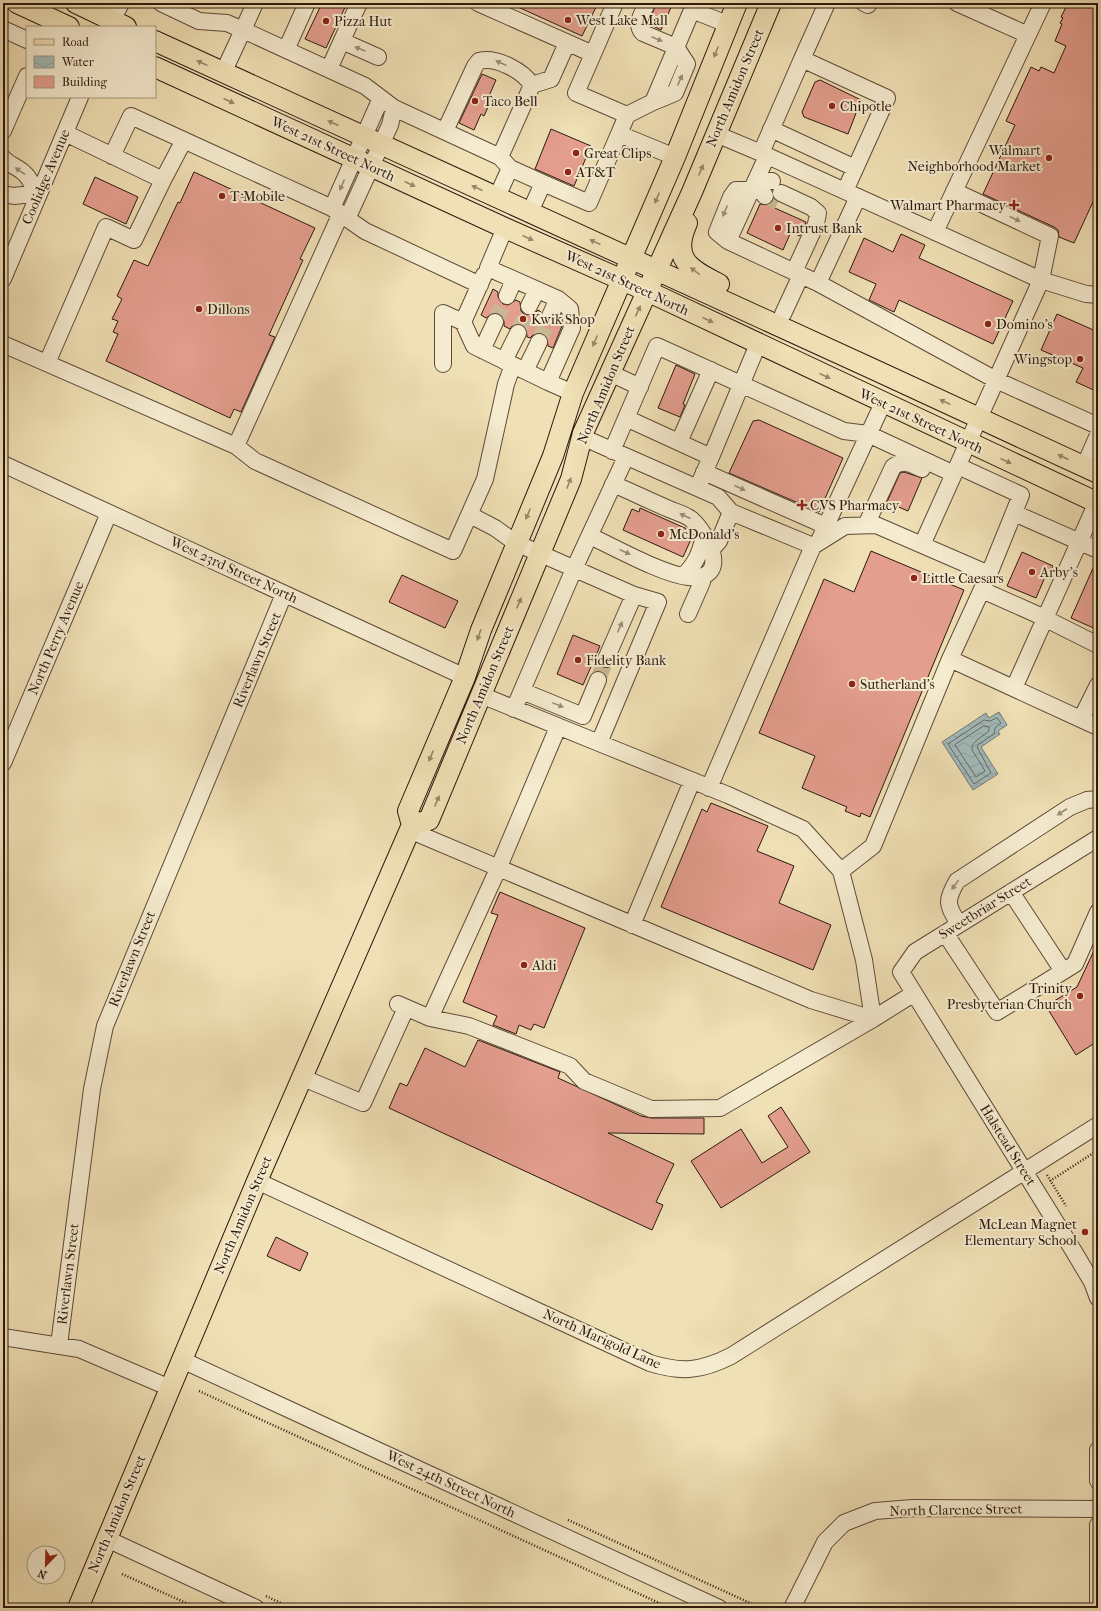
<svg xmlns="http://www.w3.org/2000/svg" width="1101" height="1611" font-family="'IM FELL French Canon',serif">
<defs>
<pattern id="water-waves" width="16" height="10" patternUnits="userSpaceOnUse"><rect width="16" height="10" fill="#a1baba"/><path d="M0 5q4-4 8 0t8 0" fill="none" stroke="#8b9f9f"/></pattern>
</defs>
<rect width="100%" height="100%" fill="#f0e0b5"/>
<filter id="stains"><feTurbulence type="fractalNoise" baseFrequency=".005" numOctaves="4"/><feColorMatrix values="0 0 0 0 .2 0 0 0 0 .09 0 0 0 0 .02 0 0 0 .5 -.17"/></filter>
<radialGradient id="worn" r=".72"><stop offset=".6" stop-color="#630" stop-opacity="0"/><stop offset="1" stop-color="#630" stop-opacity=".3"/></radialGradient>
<path fill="url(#water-waves)" stroke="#727976" d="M999,712L1007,725L998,731L1000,734L981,747L998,774L973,790L942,742L986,713L989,718Z"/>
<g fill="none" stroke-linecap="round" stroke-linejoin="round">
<path stroke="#666964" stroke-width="1" d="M997,718L1001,723L995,728L994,734L979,744L977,747L991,773L974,784L948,744L984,720L990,721Z
M984,726L989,727V731C963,750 971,745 985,771L976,777L955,745Z"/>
</g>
<path fill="#e49e8e" stroke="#2c180f" d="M322,3H347L326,48L305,39Z
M509,3H598L582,36Z
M656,3H673L661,30L649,24Z
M1068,3H1098V191L1074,243L1059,237L1058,230L1054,227L983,194L1015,125L1006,121L1031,67L1039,71L1041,67L1054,73L1066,46L1055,41L1062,24L1060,23L1063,18L1061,17Z
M482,74L496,80L486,103L489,105L484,116L481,114L474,130L459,123Z
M820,80L861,100L848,134L804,117L802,112L815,82Z
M551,129L591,146L574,186L535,169Z
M194,172L315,228L300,259L303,260L269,335L275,337L241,412L234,409L230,418L106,361L118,334L113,332L118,321L112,319L122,299L117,296L134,260L148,266L178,202L180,203Z
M95,177L138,197L126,224L83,204Z
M760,204L768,205L806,222L800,236L791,232L783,250L747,233Z
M901,234L925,245L919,258L1013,301L993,344L899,300L894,312L869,300L876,284L849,272L864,238L893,252Z
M493,289L498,292V297L503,304L508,305L516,300L520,302L521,311L525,315L534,314L538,310L541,312L542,321L546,325L555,324L559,320L562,321V326L553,348L548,346L547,337L543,333L534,334L530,338L527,337L526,328L522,324L513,325L510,329L504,326V321L499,314L494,313L486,318L481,315Z
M1057,314L1098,332V392L1076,382L1083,368L1041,350Z
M676,365L695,374L683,404L685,405L680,417L658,408Z
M759,420L843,458L819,512L729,473L753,421Z
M904,472L922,478L908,511L887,502L900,473Z
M640,508L687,529L693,535L683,557L623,530L632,509L639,512Z
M871,551L964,590L870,817L861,813L860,817L845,811L847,807L802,788L815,756L759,733L824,579L854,592Z
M1022,552L1053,566L1048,578L1045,577L1036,598L1007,586Z
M1097,559H1098V630L1071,618Z
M402,575L458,601L445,628L389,602Z
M573,635L600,646L583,685L557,674Z
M711,803L768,826L757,851L794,866L779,903L831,925L813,970L661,907L702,809L707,812Z
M500,892L585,928L544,1028L534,1024L531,1030L519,1025L516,1034L493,1025L497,1016L463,1002L498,915L491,913Z
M1098,942V1041L1076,1055L1046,1006L1077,987Z
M478,1040L560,1072L558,1078L641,1116L651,1118H704V1134L608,1133L674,1164L656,1202L663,1205L652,1230L389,1108L400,1083L407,1086L425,1048L465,1067Z
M781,1107L810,1152L721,1208L691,1161L741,1129L762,1163L788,1147L768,1116Z
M276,1237L308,1253L300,1271L267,1256Z"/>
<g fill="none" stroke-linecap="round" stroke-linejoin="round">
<path stroke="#c9b894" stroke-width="16" stroke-dasharray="16 8" stroke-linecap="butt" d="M765,196L778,202
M495,322L507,296
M518,333L529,306
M539,342L550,316
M598,680L606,659"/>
<defs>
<path id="minor" d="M161,3L199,21L227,23L243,30L255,3
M478,3L593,54L615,3
M647,3C643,13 634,24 643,33L676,47L687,64L675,93L653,102
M695,3L692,10L727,24
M827,3L802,59L887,98L845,191
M864,3L868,5L869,3
M957,3L1028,35
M109,27L121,3
M3,29L27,40
M342,41L378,57
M286,50L307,3
M593,54L576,93L627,115L619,134L675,157
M329,69L359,3
M223,73L243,30L365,86L394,108L500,157
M627,115L653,102L692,10
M771,129L855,168
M3,131L27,76
M445,131L475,66L479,61C496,56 523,71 532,85
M716,134L761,153L1041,280L922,545
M761,153L802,59
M112,156L131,116L332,208L365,231L480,285
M767,156L728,241L818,283
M3,158C9,165 18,167 24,173C31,179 32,187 39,193L14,196L3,194
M510,168L543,183L530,212
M163,180L184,140
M755,182L765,196
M755,182L772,181
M543,183L589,203L619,134
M954,191L1050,236L1041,280L1086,294L1098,295
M781,193L811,207L818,213L816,224L794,272
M497,197L510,168L500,157L532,85L551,79L567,43
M858,197L818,283L996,380L1098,426
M332,208L381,98
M347,219L390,125L394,108
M505,228L488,268L558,299L570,309L572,328L548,382L573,393
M935,232L1043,3
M728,241L717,232L731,197L736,190H751
M484,275L463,322L474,346L548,382
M3,279L80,97
M507,296L514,280
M529,306L537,290
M783,314L801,275
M550,316L558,299
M3,344L236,446L255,461L453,551L485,479L506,384L513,365
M482,350L495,322
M504,361L518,333
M47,363L106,227L134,240L163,180L65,133
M443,364V313L463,322
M525,371L539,342
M610,373L640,387
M626,418L711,457L700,482
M582,437L718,497L731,512L813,546L845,526L876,525L989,574L950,659L1098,727
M679,442L711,370
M236,446L341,213
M612,451L657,346L844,431L868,434L954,474
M711,457L758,344
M3,464L465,677
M958,466L1021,495L989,574
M1084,467L1098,435
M704,472L826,526
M1014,513L1098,550
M470,515L495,528L516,543L634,595L658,602L599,743L481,695
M866,525L893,467C903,459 911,464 922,469
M590,536C616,548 662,574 688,577C732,581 709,535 691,519C686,515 676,512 669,509C650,501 632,492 613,484
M818,543L883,403
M712,549L719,541L731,512
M683,576C696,564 700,553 704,536
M982,590L1036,614L1098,645
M688,614L702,582
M606,659L634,595
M1014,688L1097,502
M522,691L583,716L598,680
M514,709L574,569L626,457
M1081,719L1098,685
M3,763L109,513
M709,788L813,546
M409,830L811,1000L873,1019L913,994
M1098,838L915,952L901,972L1073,1250L1092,1282L1098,1298
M841,871L873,846L950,659
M1011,892L1063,971
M959,924C946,905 946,900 957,881L1070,807L1087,800L1098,799
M632,925L692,781
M945,933L997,1012L1075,964L1098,912
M398,1004L430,1018L498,869L558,727
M430,1018L469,1026L570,1066L584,1081L651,1109L720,1108L873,1019L864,960L841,871L803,829L728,795L599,743
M301,1077L363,1103L406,1008
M257,1181L650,1363C682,1373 701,1371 731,1356L1098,1125
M3,1337L79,1349L170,1388
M59,1345L92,1089L105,1026L284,594
M182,1360L719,1608
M1098,1450V1481
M107,1539L256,1608
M792,1608L825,1542L844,1523L875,1511L913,1508L1098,1509
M1098,1608V1525"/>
<path id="major" d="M17,3L69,27
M76,3L126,27
M155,41L875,370L1098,473
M155,67L505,228L647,291L1098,503
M687,223C671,259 689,269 719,284
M412,825L429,820L571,479L583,433L692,192L771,3
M78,1608L257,1181L412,825L408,811L465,677L481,630L553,456L573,393L675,157L737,3"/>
</defs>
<use href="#minor" stroke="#5d4a38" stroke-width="18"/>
<use href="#major" stroke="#2c180f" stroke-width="22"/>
<path stroke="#2c180f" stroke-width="2.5" stroke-dasharray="1 2" stroke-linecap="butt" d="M1047,1175L1066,1206
M1050,1181L1098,1150
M199,1391L670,1608
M568,1520L761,1608
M122,1574L197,1608
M266,1596L291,1608"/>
<use href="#minor" stroke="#f5ebcf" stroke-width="16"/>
<use href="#major" stroke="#f0e0b5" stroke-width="20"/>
</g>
<defs><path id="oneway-solid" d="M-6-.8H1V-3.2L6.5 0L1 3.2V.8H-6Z"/></defs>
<g fill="#9b8c79">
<use href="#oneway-solid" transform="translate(657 39) rotate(23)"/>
<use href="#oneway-solid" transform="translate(360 49) rotate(-157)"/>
<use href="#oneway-solid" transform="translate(501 63) rotate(-155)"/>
<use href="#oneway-solid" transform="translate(680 80) rotate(-66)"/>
<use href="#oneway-solid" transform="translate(20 171) rotate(-146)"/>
<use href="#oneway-solid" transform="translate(342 185) rotate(114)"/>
<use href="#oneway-solid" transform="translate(725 211) rotate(113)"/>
<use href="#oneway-solid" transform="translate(1015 219) rotate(25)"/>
<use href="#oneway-solid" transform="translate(740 488) rotate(24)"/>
<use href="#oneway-solid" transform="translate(685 516) rotate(-155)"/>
<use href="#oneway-solid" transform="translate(625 552) rotate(25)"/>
<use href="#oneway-solid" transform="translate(620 627) rotate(-66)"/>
<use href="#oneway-solid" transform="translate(558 705) rotate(22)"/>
<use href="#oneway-solid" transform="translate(1062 812) rotate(147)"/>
<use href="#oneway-solid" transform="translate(955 885) rotate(125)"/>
</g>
<g fill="#98866a">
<use href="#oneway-solid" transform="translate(716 52) rotate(112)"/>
<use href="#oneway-solid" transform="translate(202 63) rotate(-155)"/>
<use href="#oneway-solid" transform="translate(229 101) rotate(25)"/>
<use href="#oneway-solid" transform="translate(333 123) rotate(-156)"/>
<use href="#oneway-solid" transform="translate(701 170) rotate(-67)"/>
<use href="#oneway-solid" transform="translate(410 184) rotate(25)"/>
<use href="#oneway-solid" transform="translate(477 188) rotate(-156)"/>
<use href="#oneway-solid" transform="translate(657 198) rotate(113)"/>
<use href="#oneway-solid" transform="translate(528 238) rotate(24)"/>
<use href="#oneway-solid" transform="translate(595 242) rotate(-155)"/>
<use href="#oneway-solid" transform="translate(695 271) rotate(-144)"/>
<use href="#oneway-solid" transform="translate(638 311) rotate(-65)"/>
<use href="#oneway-solid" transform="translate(708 320) rotate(25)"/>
<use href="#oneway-solid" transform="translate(595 341) rotate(113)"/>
<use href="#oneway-solid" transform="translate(825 376) rotate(25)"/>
<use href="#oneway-solid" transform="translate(945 402) rotate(-155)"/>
<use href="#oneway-solid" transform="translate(1063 457) rotate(-155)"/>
<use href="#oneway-solid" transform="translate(1006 461) rotate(25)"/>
<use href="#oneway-solid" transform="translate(569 483) rotate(-69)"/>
<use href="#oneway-solid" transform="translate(528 514) rotate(113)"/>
<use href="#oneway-solid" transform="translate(519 603) rotate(-67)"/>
<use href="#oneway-solid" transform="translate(479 635) rotate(109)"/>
<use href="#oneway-solid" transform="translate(431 756) rotate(113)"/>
<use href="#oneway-solid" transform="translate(437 801) rotate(-67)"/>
</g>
<g fill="#8f2418" stroke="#f5ebcf" stroke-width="1.5">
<circle cx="568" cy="20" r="4"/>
<circle cx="326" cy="21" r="4"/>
<circle cx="475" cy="101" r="4"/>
<circle cx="832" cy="106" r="4"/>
<circle cx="576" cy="153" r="4"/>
<circle cx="1049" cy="158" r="4"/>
<circle cx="568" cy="172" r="4"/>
<circle cx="222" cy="196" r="4"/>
<path d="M1012 199h4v4h4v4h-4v4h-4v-4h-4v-4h4z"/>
<circle cx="778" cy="228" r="4"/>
<circle cx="199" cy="309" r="4"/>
<circle cx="523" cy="319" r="4"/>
<circle cx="988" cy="324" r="4"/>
<circle cx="1080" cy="359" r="4"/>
<path d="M800 499h4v4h4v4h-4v4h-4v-4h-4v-4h4z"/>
<circle cx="661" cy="534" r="4"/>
<circle cx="1032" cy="572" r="4"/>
<circle cx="914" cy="578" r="4"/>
<circle cx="578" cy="660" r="4"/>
<circle cx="852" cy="684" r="4"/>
<circle cx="524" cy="965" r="4"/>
<circle cx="1080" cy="996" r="4"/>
<circle cx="1085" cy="1232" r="4"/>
</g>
<g text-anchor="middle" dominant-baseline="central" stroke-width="4" stroke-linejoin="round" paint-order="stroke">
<g font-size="14" fill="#2c180f" stroke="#f5ebcf" text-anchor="start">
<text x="576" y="20">West Lake Mall</text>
<text x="334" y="21">Pizza Hut</text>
<text x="483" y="101">Taco Bell</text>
<text x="840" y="106">Chipotle</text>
<text x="1041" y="150" text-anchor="end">Walmart<tspan x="1041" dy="16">Neighborhood Market</tspan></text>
<text x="584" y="153">Great Clips</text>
<text x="576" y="172">AT&amp;T</text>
<text x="230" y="196">T-Mobile</text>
<text x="1006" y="205" text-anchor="end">Walmart Pharmacy</text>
<text x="786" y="228">Intrust Bank</text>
<text x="207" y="309">Dillons</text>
<text x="531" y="319">Kwik Shop</text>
<text x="996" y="324">Domino's</text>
<text x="1072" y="359" text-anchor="end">Wingstop</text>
<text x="810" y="505">CVS Pharmacy</text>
<text x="669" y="534">McDonald's</text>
<text x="1040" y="572">Arby's</text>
<text x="922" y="578">Little Caesars</text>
<text x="586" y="660">Fidelity Bank</text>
<text x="860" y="684">Sutherland's</text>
<text x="532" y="965">Aldi</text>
<text x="1072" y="988" text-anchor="end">Trinity<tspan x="1072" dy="16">Presbyterian Church</tspan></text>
<text x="1077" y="1224" text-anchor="end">McLean Magnet<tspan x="1077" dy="16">Elementary School</tspan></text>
</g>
<g font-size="14" fill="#2c180f" stroke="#f5ebcf">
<text transform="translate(735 88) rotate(-67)">North Amidon Street</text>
<text transform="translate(333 149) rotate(25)">West 21st Street North</text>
<text transform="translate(46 177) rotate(-67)">Coolidge Avenue</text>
<text transform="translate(627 283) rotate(25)">West 21st Street North</text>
<text transform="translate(606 385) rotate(-67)">North Amidon Street</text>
<text transform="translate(921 421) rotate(25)">West 21st Street North</text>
<text transform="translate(234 570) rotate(25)">West 23rd Street North</text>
<text transform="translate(56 638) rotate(-67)">North Perry Avenue</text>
<text transform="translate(257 660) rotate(-67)">Riverlawn Street</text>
<text transform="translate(485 685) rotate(-67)">North Amidon Street</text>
<text transform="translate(985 908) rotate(-32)">Sweetbriar Street</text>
<text transform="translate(132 959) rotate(-68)">Riverlawn Street</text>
<text transform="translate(1008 1145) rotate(58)">Halstead Street</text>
<text transform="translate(243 1215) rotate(-67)">North Amidon Street</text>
<text transform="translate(68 1274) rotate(-83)">Riverlawn Street</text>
<text transform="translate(602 1339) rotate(24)">North Marigold Lane</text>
<text transform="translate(451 1484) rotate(25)">West 24th Street North</text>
<text transform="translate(956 1510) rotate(-1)">North Clarence Street</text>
<text transform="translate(117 1514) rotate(-67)">North Amidon Street</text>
</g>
</g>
<rect width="1101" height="1611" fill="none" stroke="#f0e0b5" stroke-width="16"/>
<rect x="4" y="4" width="1093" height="1603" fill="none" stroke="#2c180f" stroke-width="2"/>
<rect x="8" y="8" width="1085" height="1595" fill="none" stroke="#2c180f"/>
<rect x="26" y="26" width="130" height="72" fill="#f5ebcf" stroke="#a59782"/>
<rect x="34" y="39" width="20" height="6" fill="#f0e0b5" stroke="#a59782"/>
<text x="62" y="46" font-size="12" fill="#2c180f">Road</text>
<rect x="34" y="56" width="20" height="12" fill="url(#water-waves)" stroke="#a59782"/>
<text x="62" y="66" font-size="12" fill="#2c180f">Water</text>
<rect x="34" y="76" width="20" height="12" fill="#e49e8e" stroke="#a59782"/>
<text x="62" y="86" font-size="12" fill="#2c180f">Building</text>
<g transform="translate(46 1565) rotate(203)"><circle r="19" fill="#f5ebcf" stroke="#a59782"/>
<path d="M0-3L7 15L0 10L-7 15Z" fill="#8f2418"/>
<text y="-6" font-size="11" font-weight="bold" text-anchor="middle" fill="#2c180f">N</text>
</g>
<rect width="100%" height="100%" filter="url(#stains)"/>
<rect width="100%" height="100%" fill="url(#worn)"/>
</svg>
